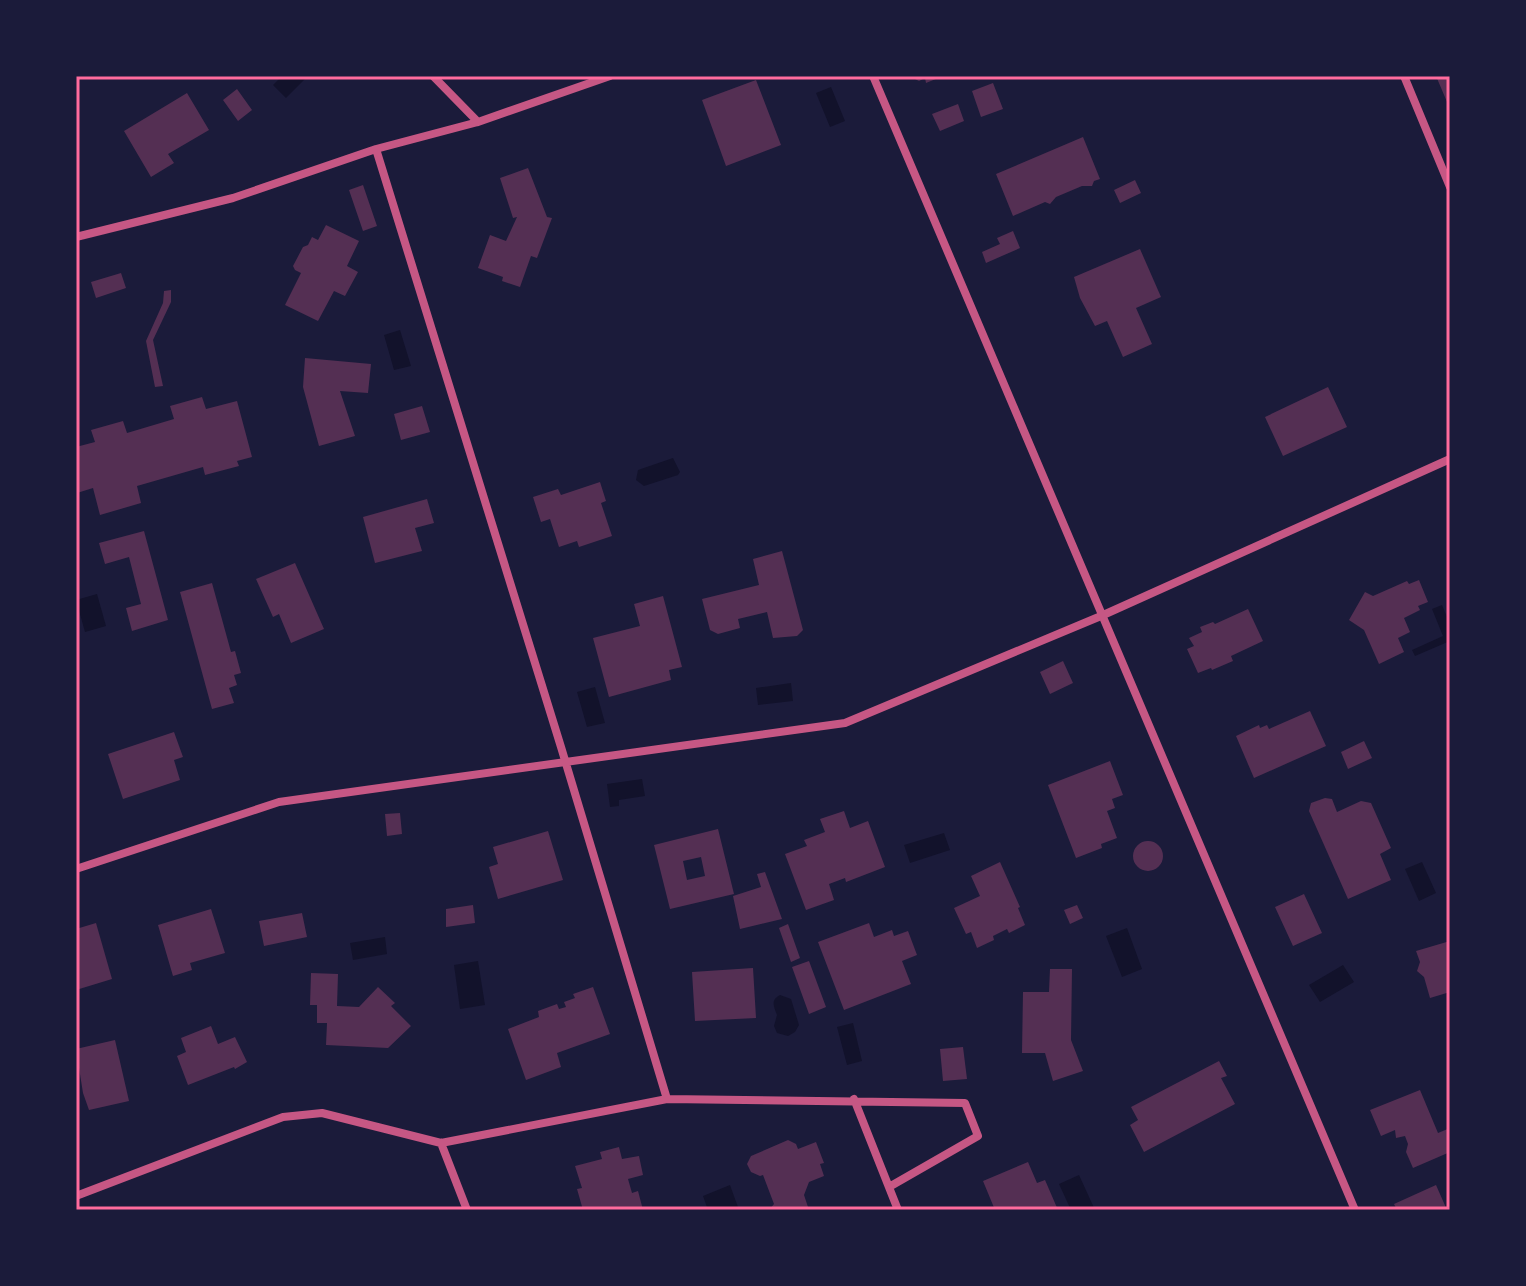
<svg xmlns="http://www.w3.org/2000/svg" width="1526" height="1286" font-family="Rubik,sans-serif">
<rect width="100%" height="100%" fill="#1b1b3a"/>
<path fill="#12122b" d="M282,76H308L286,98L273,85Z
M831,87L845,121L830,127L816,93Z
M400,330L411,366L394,370L384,335Z
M673,458L680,472L678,475L644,486L636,480L638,470Z
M97,594L106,626L85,632L76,600Z
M1442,605L1450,624V641L1415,656L1412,650L1443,636L1432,609Z
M791,683L793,701L758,705L756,688Z
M595,687L605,723L587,727L577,692Z
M642,779L645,796L619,800V806L610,807L607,784Z
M944,833L950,850L910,863L904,845Z
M1422,862L1436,893L1419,901L1405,869Z
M1127,928L1142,969L1122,977L1106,936Z
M385,937L387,954L353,960L350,943Z
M478,961L485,1005L460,1009L454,965Z
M1343,965L1354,982L1320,1002L1309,985Z
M780,995L791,999L799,1025L795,1032L788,1036L777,1033L774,1026L777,1015C774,1007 770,1000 780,995Z
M853,1023L862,1061L847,1065L837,1027Z
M1079,1175L1095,1210H1071L1059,1184Z
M730,1185L739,1210H708L703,1196Z"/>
<path fill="#542f53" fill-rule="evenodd" d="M909,76H943L926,83L925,78L919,81Z
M1436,76H1450V109Z
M756,80L781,145L726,166L702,100Z
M993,83L1003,109L981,117L972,91Z
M237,89L252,110L238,121L223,100Z
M187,93L209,130L168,154L174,163L151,177L124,131Z
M958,104L964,121L940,131L932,114Z
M1083,137L1100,179L1094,181L1092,186H1082L1056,197L1050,204L1045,202L1013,216L996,174Z
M528,168L547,217L552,218L537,258L531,256L520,287L502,281L503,277L478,268L490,235L506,241L517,217L513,218L500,178Z
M1135,180L1141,193L1120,203L1114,190Z
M363,185L377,226L363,231L349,190Z
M326,225L359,241L347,266L358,272L345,296L334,291L318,321L285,305L301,273L295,270L293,266L303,247L308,245L312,237L318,240Z
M1013,231L1020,248L986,263L982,252L1000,244L997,238Z
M1140,249L1161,297L1136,308L1152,344L1123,357L1107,321L1095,326L1080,298L1074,277Z
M121,273L126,288L96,298L91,282Z
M171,290V302L153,340L163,386L155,387L146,341L163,303L164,291Z
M305,358L371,364L368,393L340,391L355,436L319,446L303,387Z
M1328,387L1347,427L1283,456L1265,417Z
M202,397L206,409L237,401L252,457L237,461L239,466L205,475L203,467L137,486L141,503L100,515L93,488L77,493L76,447L95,442L91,430L123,421L127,433L174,419L170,406Z
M422,406L430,432L401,440L394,414Z
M600,482L606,501L601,503L612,536L579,547L577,541L559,547L550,519L541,522L533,497L558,489L561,495Z
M427,499L434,523L415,528L422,551L375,563L363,517Z
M144,531L168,620L132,631L126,608L141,604L129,557L105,564L99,543Z
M782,551L803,630L797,636L773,638L767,612L738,619L740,628L718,634L710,630L702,599L759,585L753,559Z
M295,563L324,629L291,643L279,614L273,617L256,579Z
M1419,580L1428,602L1418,606L1420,610L1404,618L1410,632L1398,638L1404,652L1379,664L1364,630L1349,620L1365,592L1373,596L1407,581L1409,584Z
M212,583L231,652L235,651L241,673L234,675L237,685L229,688L234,703L212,709L180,592Z
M663,596L682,667L669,670L671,680L609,697L593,638L640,626L634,604Z
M1248,609L1263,641L1231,656L1233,661L1212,670L1211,668L1198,673L1187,649L1194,646L1189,638L1202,632L1200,627L1213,622L1215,624Z
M1063,661L1073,683L1050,694L1040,672Z
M1310,711L1326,746L1254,778L1236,736L1259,725L1260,728L1267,725L1269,729Z
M174,732L183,757L174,760L180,780L123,799L108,754Z
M1364,741L1372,758L1348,769L1341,752Z
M1110,761L1123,795L1112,799L1115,808L1107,811L1117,838L1101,844L1102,848L1076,858L1048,785Z
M1325,798L1332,799L1337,812L1361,801L1371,803L1391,848L1380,854L1391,880L1348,899L1309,811L1311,803Z
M844,811L850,828L868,821L885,867L846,882L845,878L829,884L834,900L806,910L785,854L807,846L804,840L825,832L820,819Z
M400,813L402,834L387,836L385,814Z
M718,829L734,894L670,909L654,845ZM701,857L705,876L687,880L683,861Z
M548,831L563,880L498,899L489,867L498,864L493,847Z
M1133 856a15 15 0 1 1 30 0a15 15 0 1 1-30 0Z
M1000,862L1020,907L1018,908L1025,925L1009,933L1007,929L993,936L994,940L977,948L971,932L966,934L954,908L980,896L971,876Z
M765,872L782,919L740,929L733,896L761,887L757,874Z
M1304,894L1322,933L1293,946L1275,907Z
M473,905L475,923L446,927V909Z
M1077,905L1083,918L1070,924L1064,910Z
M211,909L225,953L190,963L192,970L173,976L158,925Z
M302,913L307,937L264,946L259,921Z
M96,923L112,979L76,990V929Z
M869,923L874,937L892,930L894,936L908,931L917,955L902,961L911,984L844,1010L818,942Z
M788,924L800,958L791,962L779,928Z
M1450,941V992L1430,998L1424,977L1417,971L1420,962L1416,951Z
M809,961L826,1007L809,1014L792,967Z
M753,968L756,1018L695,1021L692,972Z
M1050,969H1072L1071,1040L1083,1071L1053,1081L1045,1053H1022L1023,992H1049Z
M311,973L338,974L337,1006L359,1007L378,987L395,1003L391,1006L411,1026L388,1048L326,1045L327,1023H317V1005H310Z
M593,987L610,1034L557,1053L561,1067L526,1080L508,1029L539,1017L538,1011L557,1004L559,1009L566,1007L564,1002L575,998L573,994Z
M211,1026L218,1044L235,1037L247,1062L235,1069L234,1067L188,1085L177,1056L186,1052L181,1038Z
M115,1040L129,1101L89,1110L83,1093L76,1049Z
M963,1047L967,1079L943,1081L940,1049Z
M1219,1061L1227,1076L1221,1078L1235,1104L1144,1152L1130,1125L1138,1120L1131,1107Z
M1420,1090L1438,1133L1450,1128V1152L1413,1168L1406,1152L1408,1144L1405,1136L1396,1138L1395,1130L1381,1136L1370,1110Z
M788,1140L796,1144L798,1149L816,1142L824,1163L820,1164L824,1176L809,1182L804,1195L809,1210H769L774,1204L763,1175L760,1176L751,1172L747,1164L751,1156Z
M619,1147L622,1159L639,1156L643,1175L628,1179L632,1193L638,1191L643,1210H583L577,1189L582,1188L575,1166L602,1159L600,1152Z
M1028,1162L1037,1183L1045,1180L1058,1210H995L983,1181Z
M1436,1185L1447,1210H1397L1394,1204Z"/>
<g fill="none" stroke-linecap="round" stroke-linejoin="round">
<path stroke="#c65784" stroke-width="8" d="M433,76L478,122
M873,76L1355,1210
M1404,76L1450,187
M376,149L561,747L667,1099
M76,237L233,198L376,149L478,122L610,76
M76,869L279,802L845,723L1101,616L1450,459
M854,1099L898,1210
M441,1143L467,1210
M76,1196L283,1117L322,1113L441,1143L667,1099L965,1103L978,1136L889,1187"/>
</g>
<rect width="1526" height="1286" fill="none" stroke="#1b1b3a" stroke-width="156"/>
<rect x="78" y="78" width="1370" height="1130" fill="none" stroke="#ff6b9d" stroke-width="3"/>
</svg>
